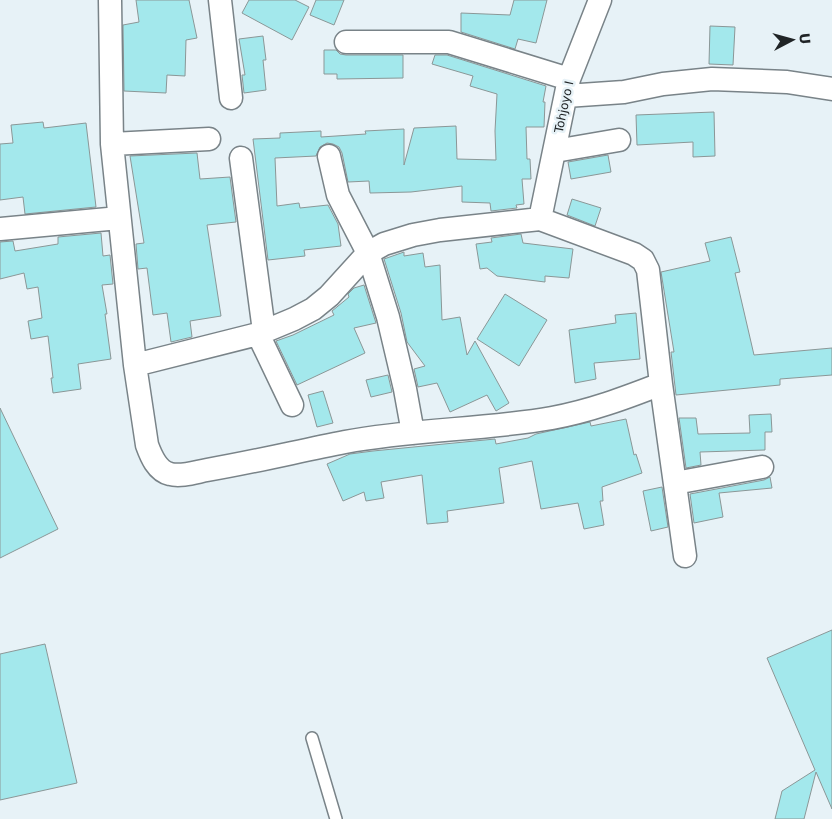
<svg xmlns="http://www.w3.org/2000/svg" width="832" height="819" font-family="'DejaVu Sans',sans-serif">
<rect width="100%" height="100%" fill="#e7f2f7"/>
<path fill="#a3e8ec" stroke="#8b9797" d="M136,0H189L197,38L186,40L185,76L167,75L166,93L124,91L123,25L139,22Z
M249,0H295L309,7L292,40L242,13Z
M316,0H344L334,25L310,15Z
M514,0H547L536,43L518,39L515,49L461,32V13L510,15Z
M710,26L735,27L733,65L709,64Z
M263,36L266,60H263L266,90L244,93L242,75H245L239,39Z
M324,50H336L340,54L346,55H403V78L337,79V74H324Z
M435,55H447L546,86L543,102H545L544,127H526L527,159H530L531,179H522L524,204L516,205L517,208L491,211L490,203L462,202V186L411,192L370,193L369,181L348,182L342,153L339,147L333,144L327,143L320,147L316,156L275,158L277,206L299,203L300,208L328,205L338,224L341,246L304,250L305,256L268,260L253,139L280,138V133L321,131V137L366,134L365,131L404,129V165L414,128L456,126L457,159L496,160L495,131L497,94L470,86L473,76L432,64Z
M714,112L715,156L693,157V142L637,145L636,115Z
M43,122L44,128L86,123L96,207L25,214L23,197L0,200V144L13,143L11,125Z
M197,153L200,179L230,177L236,222L207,225L221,316L190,321L192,337L171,342L167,313L153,315L147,268L138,269L136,244L144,243L130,156Z
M608,155L611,172L571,179L568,162Z
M572,199L601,208L595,226L567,215Z
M101,233L103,256L110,255L113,284L102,285L107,314H105L111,359L78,364L81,389L53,393L51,378H53L48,336L31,339L28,321L42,318L38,287L27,289L24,273L0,279V242L13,241L15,251L58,244V237Z
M521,234L523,243L573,249L569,278L545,276V282L497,276L487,268L480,269L476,244L492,242L491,238Z
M731,237L740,272L735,273L754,355L832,348V375L780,379V385L676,395L671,352H674L661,272L710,261L705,243Z
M404,252V256L423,253L425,267L440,265L442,320L460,317L467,355L475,341L509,403L496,411L487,395L450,412L437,383L418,387L414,369L425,366L407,342L401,313L384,259Z
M364,285L376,323L354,328L365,353L297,385L276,341L293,335L334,315L332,311L349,297L348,294L354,288Z
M505,294L547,320L519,366L477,339Z
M636,313L640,359L594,363L596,379L575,383L569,330L616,323L615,315Z
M388,375L392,392L371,397L366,380Z
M323,391L333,423L317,427L308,395Z
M0,408L58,529L0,558Z
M771,414L772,432H765V450L700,452L701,465L686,468L679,418H696L698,434L750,433L749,415Z
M626,419L634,455L636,454L642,473L602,487L603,501H600L604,525L584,529L578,503L541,509L532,461L499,468L504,503L447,511L448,522L427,524L422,475L381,482L384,498L366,501L364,492L343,501L327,464L350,454L373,451L495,439L496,444L528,438L536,434L590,422L591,426Z
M770,477L772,488L719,493L723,517L694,523L690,494L764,480Z
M662,487L668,527L651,531L643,491Z
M832,630V809L816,772L804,819H775L782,791L815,770L767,658Z
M45,644L77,783L0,800V654Z"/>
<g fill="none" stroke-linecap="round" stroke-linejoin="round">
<defs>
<path id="lane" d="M312,738L336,819"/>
<path id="street" d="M110,0L112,144L135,365L147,445C151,456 157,471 170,474C181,477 196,472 207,470C254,462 299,451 345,442C414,429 484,430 552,418C590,411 625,398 661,384L648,270L643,260L634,254L540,219L440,230L413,235L384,244L368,253L329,296L313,309L294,319L258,334L135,365
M220,0L231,98
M346,42H449L569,79
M566,96L624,92L663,84L712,79L787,82L832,89
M112,144L209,139
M555,151L619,140
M329,156L338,195L368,253L388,317L405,389L413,433
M241,158L264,331
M540,219L569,79L600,0
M0,229L119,218
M258,334L292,405
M661,384L685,556
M675,483L762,467"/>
</defs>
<use href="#lane" stroke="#798388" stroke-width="14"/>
<use href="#street" stroke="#798388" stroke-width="25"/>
<use href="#lane" stroke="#fff" stroke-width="11"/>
<use href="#street" stroke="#fff" stroke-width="22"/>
</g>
<g text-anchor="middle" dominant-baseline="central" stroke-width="5" stroke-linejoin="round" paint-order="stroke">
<g font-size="12" fill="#202426" stroke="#e7f2f7">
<text transform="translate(564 107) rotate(-78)">Tohjoyo I</text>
</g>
</g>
<g transform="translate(792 40) rotate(84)" stroke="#e7f2f7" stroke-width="4" paint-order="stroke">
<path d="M0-4L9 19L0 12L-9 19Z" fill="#202426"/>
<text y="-8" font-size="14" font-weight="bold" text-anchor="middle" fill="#202426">U</text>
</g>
</svg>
